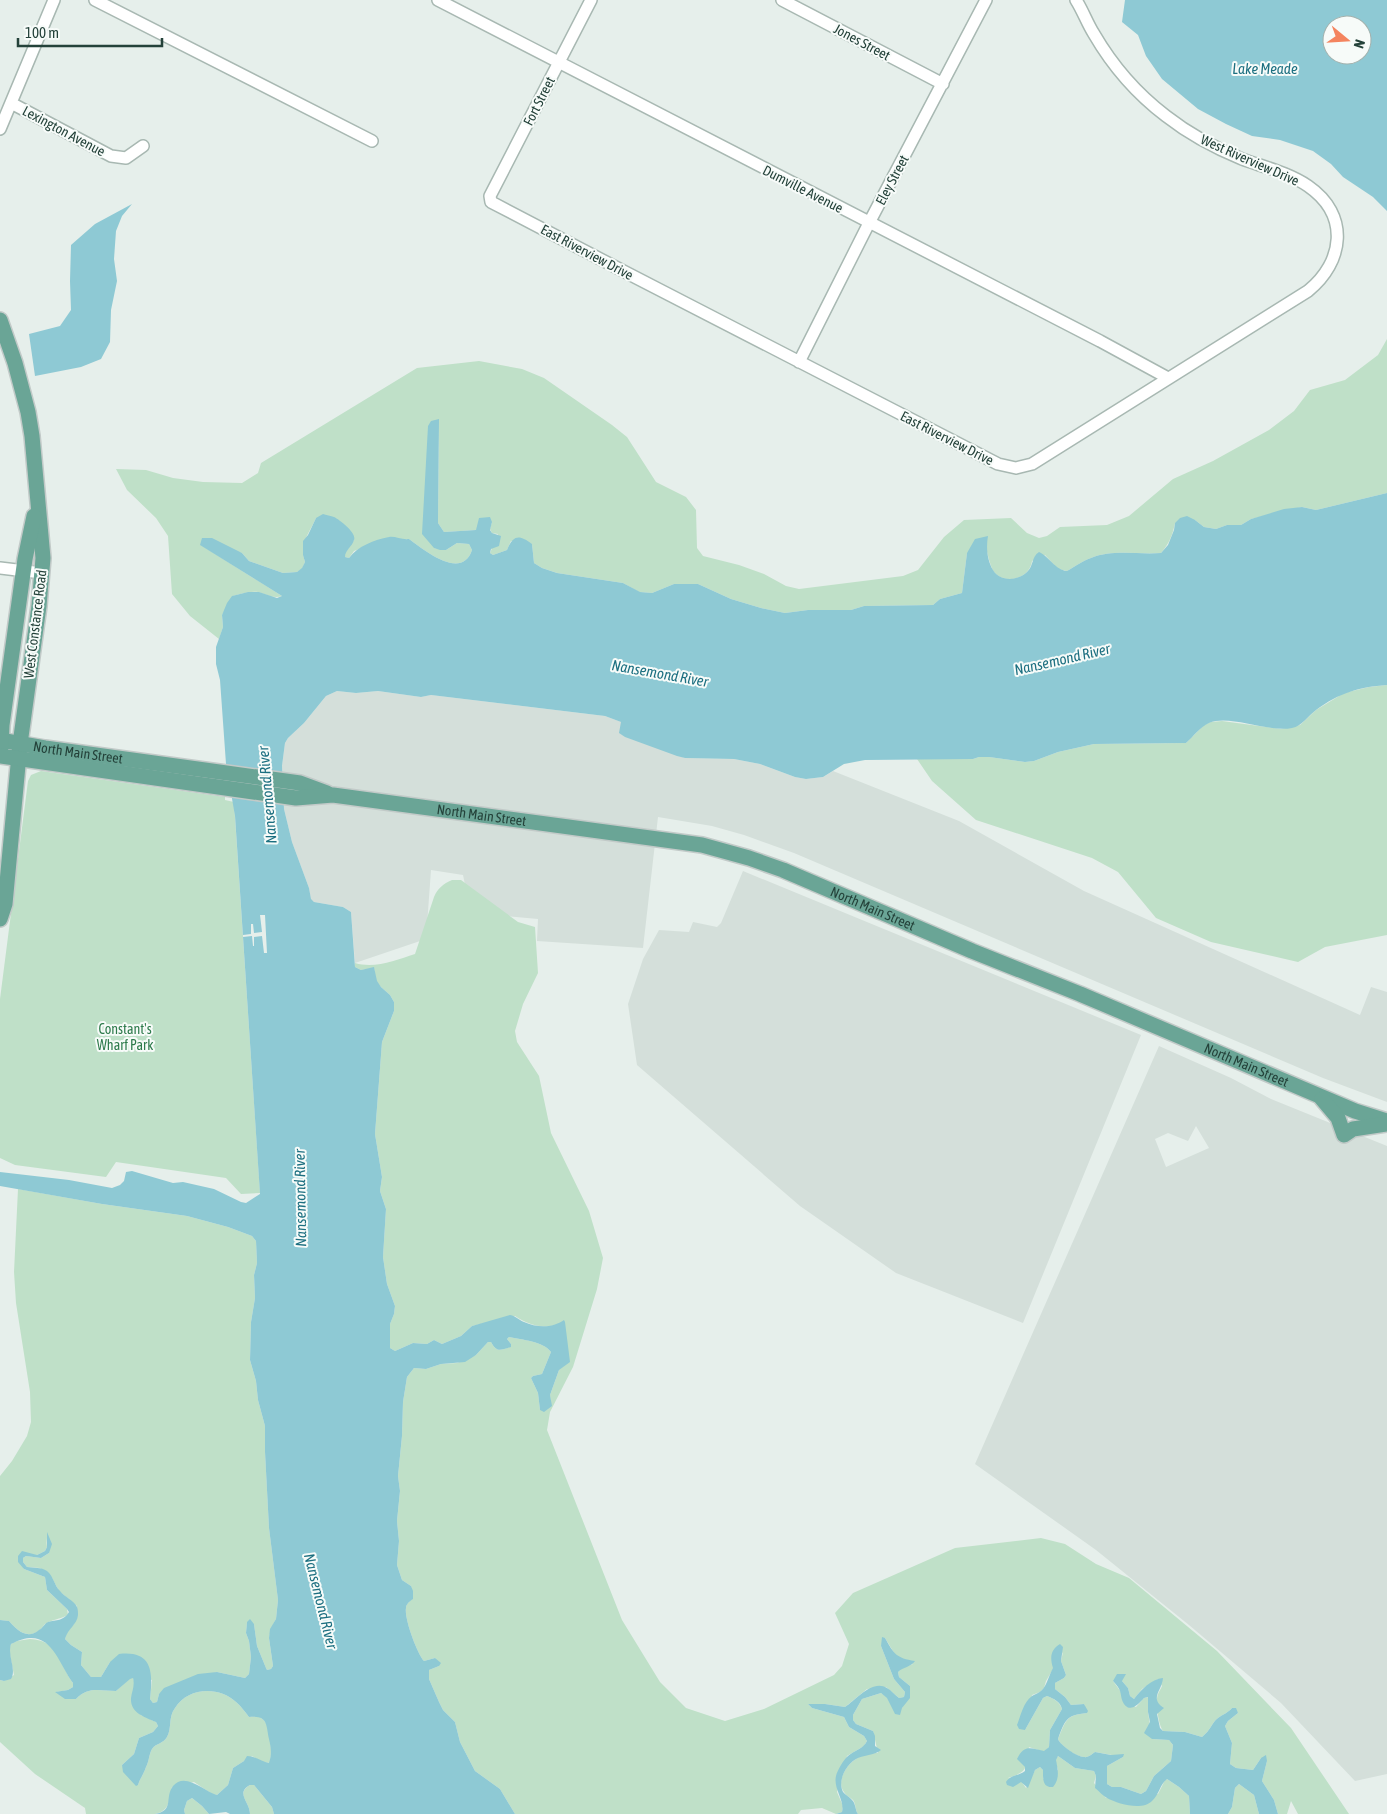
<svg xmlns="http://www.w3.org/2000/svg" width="1387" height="1814" font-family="'Asap Condensed',sans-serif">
<rect width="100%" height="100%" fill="#e6efeb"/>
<path fill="#d4dfda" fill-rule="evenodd" d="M337,691L356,693L378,691L421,697L431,695L605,716L621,722L649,744L685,758L734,759L760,764L795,777L806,779L823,777L833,771L959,821L1084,891L1360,1015L1371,987L1387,992V1102L1323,1078L794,853L744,835L712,826L658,817L643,948L537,941L538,919L471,913L463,875L431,870L426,939L355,963L351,912L343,907L314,902L311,900L309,888L292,842L284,809L282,766L285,743L288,738L304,723L326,696Z
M743,871L1141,1035L1023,1323L896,1273L800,1206L637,1065L628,1004L643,959L659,930L689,932L693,922L717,927L721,923Z
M1159,1046L1231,1078L1271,1099L1387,1146V1774L1355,1781L1281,1703L1189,1625L1096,1550L975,1464ZM1196,1126L1209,1148L1166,1167L1155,1139L1168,1133L1188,1141Z"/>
<path fill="#bfe0c8" d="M1387,339V493L1316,510L1302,507L1251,519L1241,525H1227L1216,529L1204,527L1195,520L1175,523C1173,534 1169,544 1161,553C1138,555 1113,549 1091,558C1082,561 1074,567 1067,571L1058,569L1045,555L1032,561C1030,578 1006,586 994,572C990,566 988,555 986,548L967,553L962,593L940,599L933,605L864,606L851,610H808L785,613L761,608L731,599L698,584H674L652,593L639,592L623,583L557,573L542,568L534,563L532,544L511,541L507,550L493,555L490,553L498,534L492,533L490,529L492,522L476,530L444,532L438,523L439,420L434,548L446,550L457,543L469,544L472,550C462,581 424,550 409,539L402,540L390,537L354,551L349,558L345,557V553L354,540L316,518C309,534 299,543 305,562L302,569L297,572L283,573L249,561L242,553L201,545L282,596C273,599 266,594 258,592C249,591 241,594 233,596L222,615L223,627L219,639L190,616L172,594L168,536L156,518L127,490L116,469L146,470L173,478L203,482L242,483L258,473L261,463L417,368L479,361L522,369L544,378L612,425L627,437L656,482L686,497L696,510L697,548L703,556L739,565L764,574L786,586L799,589L903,576L918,570L944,537L964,520L1011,518L1027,533L1039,538L1047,536L1060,527L1107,525L1129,516L1173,479L1213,461L1269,430L1294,411L1310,390L1345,380L1378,355Z
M1387,685V935L1325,947L1298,962L1211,942L1156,918L1118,872L1092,858L976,820L932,781L917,759H973L979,757H989L1025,762L1034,761L1058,752L1094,744L1186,743L1204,725L1211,722L1222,721L1281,729L1300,725L1316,710L1344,693L1369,687Z
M41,771L225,797V800L234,802L260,1193L241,1194L226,1178L116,1162L106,1177L15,1165L0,1158V999L28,781L31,775Z
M452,880H461L518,922L535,927L538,973L523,1004L515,1031L517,1042L539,1076L551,1133L589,1211L603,1258L597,1289L573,1367L550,1412L547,1430L622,1620L660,1682L686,1708L725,1721L764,1709L834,1675L842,1666L849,1644L835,1613L853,1593L955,1548L1041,1538L1065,1544L1096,1564L1129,1578L1217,1651L1291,1728L1349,1814H1298L1291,1801L1287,1814H1278L1274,1800L1262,1781L1267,1761L1261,1758L1253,1770L1236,1768L1230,1764L1232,1743L1225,1726L1228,1721L1238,1713L1232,1708C1228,1713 1223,1714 1218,1718C1212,1722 1211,1730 1202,1737L1185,1732L1163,1731C1158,1724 1155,1701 1158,1694C1159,1691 1161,1689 1162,1686L1158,1679L1142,1689L1134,1699L1130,1696L1128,1688L1122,1681H1113L1121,1692L1123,1701L1136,1707L1144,1698L1149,1697L1148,1712L1152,1739L1169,1740L1173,1745L1171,1761L1154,1776L1146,1791L1141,1794L1121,1787H1112L1107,1784V1766L1123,1757L1095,1752C1092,1754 1088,1758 1084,1757C1076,1757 1060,1745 1058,1739C1066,1720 1066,1715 1087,1713L1084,1704L1071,1705L1065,1697L1055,1689V1683L1064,1678L1066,1675L1061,1661L1063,1652L1046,1681L1044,1688L1040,1692L1032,1695L1025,1730L1043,1698L1047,1696C1054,1699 1059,1701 1062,1709L1050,1730L1049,1747L1044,1752L1029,1747C1025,1768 1030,1771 1008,1778L1021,1781L1026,1788L1035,1770L1040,1767L1043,1770V1779L1058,1770L1055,1760L1058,1756L1075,1768L1094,1771L1096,1776L1094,1783L1106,1798L1158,1794L1165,1780L1167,1779L1179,1787L1189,1796L1190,1814H858C855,1810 856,1804 853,1800C850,1797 846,1796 844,1792C836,1782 846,1765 856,1759C862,1755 871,1753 878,1753L873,1731L856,1724L853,1720V1715L862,1699L881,1693L902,1708L910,1686L899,1677L898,1672L901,1668L913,1664L896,1656L885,1638L881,1646L894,1679L905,1692L904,1697L899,1698L886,1687L867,1689L845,1707L825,1704H808L812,1708L844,1717L849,1727L864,1736L867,1741L864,1746L847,1756L837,1792L843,1806L842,1812L836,1814L822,1808L801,1810L798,1814H515L500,1789L475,1771L460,1742L455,1722L443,1710L439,1702L429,1679V1670L439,1666L435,1658L424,1661C417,1653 404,1618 406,1608C406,1604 410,1601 413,1598L411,1586L402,1580L397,1565L399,1541L397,1521L400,1491L398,1476L402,1436L403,1402L407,1377L414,1368L426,1369L441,1364L457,1363L476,1355L488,1342H491C497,1353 500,1350 510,1347L511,1344L507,1339L509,1337C522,1340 543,1341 551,1352L542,1374L533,1376L531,1378L538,1393L540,1410L551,1406L550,1395L559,1370L564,1321C548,1331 530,1326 515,1316L472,1326L461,1336L442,1344L434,1340L427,1344L413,1343L395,1351L390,1348V1324L394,1314L395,1306L387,1284L383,1257L386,1209L380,1191L382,1177L375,1134L382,1042L394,1011V1002L390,995L381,987L376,981L374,968L361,970L355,967V963C375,969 396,960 415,954L434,897C438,888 443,884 452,880Z
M18,1189L102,1204L187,1216L228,1227L252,1236L256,1241L257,1263L254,1275L255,1298L251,1322L250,1360L256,1381L258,1400L265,1426V1452L269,1528L278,1600L276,1619L271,1629L269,1638L273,1666L271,1669L267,1670L266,1668L257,1646L254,1624L247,1622L246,1633L249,1641L251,1657L249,1674L245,1678L217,1672L159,1694L157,1702L153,1703L150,1699L152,1680L110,1662L101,1677H91L81,1665L82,1652L71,1645L65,1639L67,1631L74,1624L77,1606L59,1591L52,1578L40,1568L27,1567L23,1562V1558L26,1556L41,1558L49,1553L46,1538L47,1547L45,1551L37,1555L18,1556L24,1569L45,1577L47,1590L67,1609L68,1615C61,1619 50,1620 45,1624C43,1626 42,1628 40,1630C27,1640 17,1630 9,1621L0,1620V1476L12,1461L27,1436L31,1422L30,1392L16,1303L14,1272Z
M30,1639C59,1640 59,1664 73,1683V1687L68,1690L56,1692L76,1699C88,1686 100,1691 116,1691L130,1678H133L135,1684L131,1700L141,1715L156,1722L158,1726L153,1732L139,1738L134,1754L122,1765L138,1785C140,1778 144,1774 146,1767C149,1762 149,1754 152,1749C156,1743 163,1744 167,1737C172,1729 168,1717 175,1708C188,1687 219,1686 236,1702C241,1706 245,1712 249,1717C253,1717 257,1715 261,1718C272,1724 272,1752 270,1763L262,1762L252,1756L233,1768L228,1785L217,1795L212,1794L194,1782L172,1787C169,1800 170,1811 155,1814H86L85,1808L35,1774L0,1742V1680L4,1681L14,1675L9,1650L11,1644L17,1641Z
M1239,1784L1254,1795L1259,1814H1228L1232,1807L1235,1788Z
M250,1785H254L272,1807L274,1814H250C250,1802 235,1794 250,1785Z
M192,1798L202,1806L209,1814H185L184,1810L187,1801Z"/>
<path fill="#8ec9d4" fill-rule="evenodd" d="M1125,0H1387V211L1373,197L1343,177L1331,164L1313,151L1280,140L1252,136L1226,124L1198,109L1162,79L1146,56L1138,35L1122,22ZM1332,25H1362V55H1332Z
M132,204L122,216L116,231L114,259L117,281L111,310L110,342L101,359L81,367L35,376L29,334L60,326L71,310L70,281L71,245L95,224Z
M439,419L438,523L444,532L476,530L479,518L490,517L492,522L490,530L492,533L501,536L499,546L491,549L490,553L493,555L507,550C513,535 519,534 532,544L534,563L542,568L557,573L623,583L640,592L652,593L674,584H698L731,599L761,608L785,613L808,610H851L864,606L933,605L940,599L962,593L967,553L975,539L988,536C986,547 987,560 993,570C1000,582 1018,581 1027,572C1034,566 1031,557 1039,552C1050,557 1055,570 1067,571C1074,567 1082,561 1091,558C1113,549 1138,555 1161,553L1168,545L1174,530L1175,523L1180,518L1187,516L1195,520L1204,527L1216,529L1227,525H1241L1251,519L1284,509L1302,507L1316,510L1387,493V685C1359,687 1339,693 1316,710C1308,716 1302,726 1292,728C1268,733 1230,714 1209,723C1200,727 1193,737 1186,743L1094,744L1058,752L1034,761L1025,762L989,757H979L973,759L865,760L844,764L823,777L806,779L795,777L760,764L734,759L685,758L677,756L625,737L619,733L621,722L605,716L431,695L421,697L378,691L356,693L337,691L326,696L304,723L288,738L285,743L282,766L284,809L292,842L309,888L311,899L314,902L343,907L351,912L355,967L361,970L374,967L377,981L381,987L390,995L394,1002V1011L382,1042L375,1134L382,1177L380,1191L386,1209L383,1257L387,1284L395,1306L394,1314L390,1324V1348L395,1351L413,1343L427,1344L434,1340L442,1344L461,1336L472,1326L510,1315C516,1316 519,1320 524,1322C537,1328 553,1328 564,1320L565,1322L570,1362L559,1370L550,1395L552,1406L544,1412L540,1410L538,1393L531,1378L533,1376L542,1374L551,1352C543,1341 522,1340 509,1337L507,1339L511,1344V1347C500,1350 497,1353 491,1342H488L476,1355L465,1362L441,1364L426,1369L414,1368L407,1377L403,1402L402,1436L398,1476L400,1491L397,1521L399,1541L397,1565L402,1580L411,1586L413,1591V1599C410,1601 406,1604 406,1608C404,1618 417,1653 424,1661L435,1658L441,1663L439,1666L429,1670V1679L439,1702L443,1710L455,1722L460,1742L475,1771L500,1789L515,1814H274L272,1807L254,1785H250C235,1793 250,1802 250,1814H230L226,1812L209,1814L202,1806L192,1798L187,1801L184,1810L185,1814H155C175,1810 164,1798 173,1786C185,1771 205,1792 217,1795L228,1785L233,1768L244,1761L247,1756C255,1756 262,1762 269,1763C272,1754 271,1748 269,1739C266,1725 268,1715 249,1717C245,1712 241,1706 236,1702C219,1686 188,1687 175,1708C168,1717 172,1729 167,1737C163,1744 156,1743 152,1749C149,1754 149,1762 146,1767C144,1774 140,1778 138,1785L136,1786L123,1772L122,1765L134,1754L139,1738L153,1732L158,1726L156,1722C145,1717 130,1713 131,1698C132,1691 135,1686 133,1678L130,1679L116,1691C100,1691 88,1686 76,1699H65L55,1692L68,1690L73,1687V1683C57,1661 50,1623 11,1644C7,1656 17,1669 11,1679L4,1681L0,1680V1620L9,1621C17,1630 27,1640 39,1630C43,1628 44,1624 48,1622C56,1620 64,1621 69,1612L67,1609L47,1590L45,1577L24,1569L18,1562V1556L22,1551L37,1555L45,1551L47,1547V1532L52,1544L49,1553L41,1558L26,1556L23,1558V1562L27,1567C34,1568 41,1567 47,1571C54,1577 54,1585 60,1591C64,1597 74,1600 77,1607C78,1610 78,1612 78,1615C77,1625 68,1628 65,1639L71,1645L82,1652L81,1665L91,1677H101L110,1662L119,1654C153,1650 153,1673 150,1699L153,1703L157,1702L159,1694L164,1688L198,1674L217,1672L245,1678L249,1674L251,1657L249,1641L246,1633L247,1622L250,1619L254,1624L257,1646L266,1668L267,1670L271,1669L273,1666L269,1638L270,1629L276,1619L278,1600L269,1528L265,1452V1426L258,1400L256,1381L250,1360L251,1322L255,1298L254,1275L257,1263L256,1241L252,1236L228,1227L187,1216L102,1204L0,1186V1172L69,1180L112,1188L120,1185L124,1181L126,1172L132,1171L173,1183L183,1182L214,1189L241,1202L246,1203L260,1194L235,816L226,764L220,680L216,664V647L223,627L222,615L227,603L232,596L248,592H259L277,598L282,596L200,545L202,538H212L242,553L249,561L283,573L297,572L302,568L305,562L303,555V541L308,535L316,518L323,514C326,515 331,516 334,517C340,520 357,533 354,540C352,547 345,550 345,557L349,558C358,546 374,540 389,537C395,536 402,540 409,539C424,550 462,581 472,550L469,544L457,543L446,550H440L434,548L422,534L428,426L431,421Z
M882,1637L885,1638C894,1654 896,1658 915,1661C911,1667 903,1667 898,1672L899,1677L910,1686V1698L902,1708L900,1715L895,1714L887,1698L881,1693L862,1699L853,1715V1720L856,1724L873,1731L875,1736V1746L881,1750C875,1755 865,1755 858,1758C847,1763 837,1780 843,1792C845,1795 850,1797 852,1800C856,1804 855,1810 858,1814H836L842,1812C845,1800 833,1789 836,1776C837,1771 844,1759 848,1756C855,1750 863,1749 867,1741L864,1736L849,1727L844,1717L812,1708L808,1704H825L845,1707C856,1700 872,1679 887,1688C891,1690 895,1695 899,1698L904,1697L905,1692L894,1679L881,1646Z
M1060,1644L1063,1647L1061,1661L1066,1675L1064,1678L1055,1683V1689L1065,1697L1071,1705L1084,1704L1088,1711L1087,1713C1066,1715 1065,1720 1058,1739C1060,1745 1077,1757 1084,1757C1088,1758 1092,1754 1095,1752L1111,1755L1124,1754L1123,1757L1107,1766V1784L1112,1787H1121L1141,1794L1146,1791L1154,1776L1171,1761L1173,1745L1169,1740L1152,1739L1144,1733L1150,1722L1148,1712V1697L1144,1698C1138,1705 1128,1715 1122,1700C1121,1697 1121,1694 1120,1691C1119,1688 1116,1684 1113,1681L1117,1674H1126L1122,1681L1128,1688L1130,1696L1134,1699C1141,1690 1151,1679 1163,1678C1162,1691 1149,1698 1164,1708L1157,1714L1160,1728L1163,1731L1185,1732L1202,1737C1211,1730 1212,1722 1218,1718C1223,1714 1228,1713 1232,1708H1236L1238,1713L1228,1721L1225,1726L1232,1743L1230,1764L1236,1768L1253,1770L1261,1758L1266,1755L1267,1761L1262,1781L1274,1800L1278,1814H1259L1254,1795L1239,1784L1235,1788L1232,1807L1228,1814H1190L1189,1796L1179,1787L1167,1779C1160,1784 1159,1795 1152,1801C1142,1811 1118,1804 1107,1798C1103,1796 1099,1791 1095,1788L1096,1776L1094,1771L1075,1768L1058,1756L1056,1760C1058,1770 1060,1779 1053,1787C1042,1788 1043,1778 1043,1770L1040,1767L1035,1770L1028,1788L1021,1782L1013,1787L1007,1785L1006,1782C1010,1775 1019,1776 1025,1771V1767L1017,1759C1024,1744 1031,1748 1044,1751L1049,1747L1050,1730L1062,1709C1060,1701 1054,1699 1047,1696L1043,1698L1025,1730L1019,1729L1017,1725C1021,1715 1023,1703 1032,1696C1035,1694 1039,1693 1042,1690C1047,1685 1049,1675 1053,1668C1050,1658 1050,1650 1060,1644Z"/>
<path fill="#e6efeb" d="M260,915H265L267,953H264L262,936L254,937V946H253L252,936L243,937V935L251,934V924H253L254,933L262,932Z"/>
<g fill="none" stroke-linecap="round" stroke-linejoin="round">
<defs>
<path id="minor" d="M95,0L372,141
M438,0L1100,341L1168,378
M591,0L490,196L491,202L627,273L998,464L1016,468L1032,464L1308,291C1344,262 1350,215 1308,186C1289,173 1264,167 1242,159C1215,148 1189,134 1166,116C1137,94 1112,65 1094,34C1087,23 1083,11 1076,0
M782,0L943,84
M11,103L111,156L126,158L143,146
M0,129L54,0
M799,362L869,223L986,0
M0,568L42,573"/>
<g id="major">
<path d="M0,320L15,363L28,412L32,436L43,558L39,606L20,744L5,904L0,919"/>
<path id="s1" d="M0,740L45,748L300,783L327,793"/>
<path d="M1,748L2,725L25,559L34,516"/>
<path id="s2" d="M0,756L296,798L333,795L702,845L749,858L783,870L972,951L1080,994L1355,1111L1387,1121"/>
<path d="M1322,1099L1338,1118L1344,1135L1353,1129L1387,1124"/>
</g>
</defs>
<use href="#minor" stroke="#a8b8b2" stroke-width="14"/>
<use href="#major" stroke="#c2cac8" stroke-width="18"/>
<use href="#minor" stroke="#fff" stroke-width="11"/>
<use href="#major" stroke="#6aa596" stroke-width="15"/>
</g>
<g text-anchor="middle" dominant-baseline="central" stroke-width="4" stroke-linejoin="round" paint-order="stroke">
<g font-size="14" fill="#24423a" stroke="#f7fbf9">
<text transform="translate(862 42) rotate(28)">Jones Street</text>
<text transform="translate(539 101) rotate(-63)">Fort Street</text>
<text transform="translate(64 131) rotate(28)">Lexington Avenue</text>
<text transform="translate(1250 160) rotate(24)">West Riverview Drive</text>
<text transform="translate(892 180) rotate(-62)">Eley Street</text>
<text transform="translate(803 189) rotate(27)">Dumville Avenue</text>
<text transform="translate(587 252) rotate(28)">East Riverview Drive</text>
<text transform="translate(947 438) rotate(27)">East Riverview Drive</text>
<text transform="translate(35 624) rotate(-83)">West Constance Road</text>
<text stroke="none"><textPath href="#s1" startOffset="79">North Main Street</textPath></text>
<text stroke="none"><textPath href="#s2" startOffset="486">North Main Street</textPath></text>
<text stroke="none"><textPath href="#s2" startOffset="891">North Main Street</textPath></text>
<text stroke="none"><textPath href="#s2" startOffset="1296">North Main Street</textPath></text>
</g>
<g font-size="14" fill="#2d7a4b" stroke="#f7fbf9">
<text x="125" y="1029">Constant's<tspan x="125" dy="16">Wharf Park</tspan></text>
</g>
<g font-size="15" font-style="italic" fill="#1c6f80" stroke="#f7fbf9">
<text x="1265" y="68">Lake Meade</text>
<text transform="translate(1062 659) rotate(-13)">Nansemond River</text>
<text transform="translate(660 673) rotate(10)">Nansemond River</text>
<text transform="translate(267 795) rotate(-95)">Nansemond River</text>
<text transform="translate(300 1198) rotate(-91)">Nansemond River</text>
<text transform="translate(321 1601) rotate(76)">Nansemond River</text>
</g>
</g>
<g transform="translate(1347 40) rotate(108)"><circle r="24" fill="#f7fbf9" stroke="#a3b1ad"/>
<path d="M0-4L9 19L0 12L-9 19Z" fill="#f4845f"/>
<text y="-8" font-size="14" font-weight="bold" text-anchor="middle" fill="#24423a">N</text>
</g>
<path d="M18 38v8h144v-8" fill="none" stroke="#24423a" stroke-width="2.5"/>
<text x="25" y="38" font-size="15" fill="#24423a" stroke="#f7fbf9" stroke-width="4" paint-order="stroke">100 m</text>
</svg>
